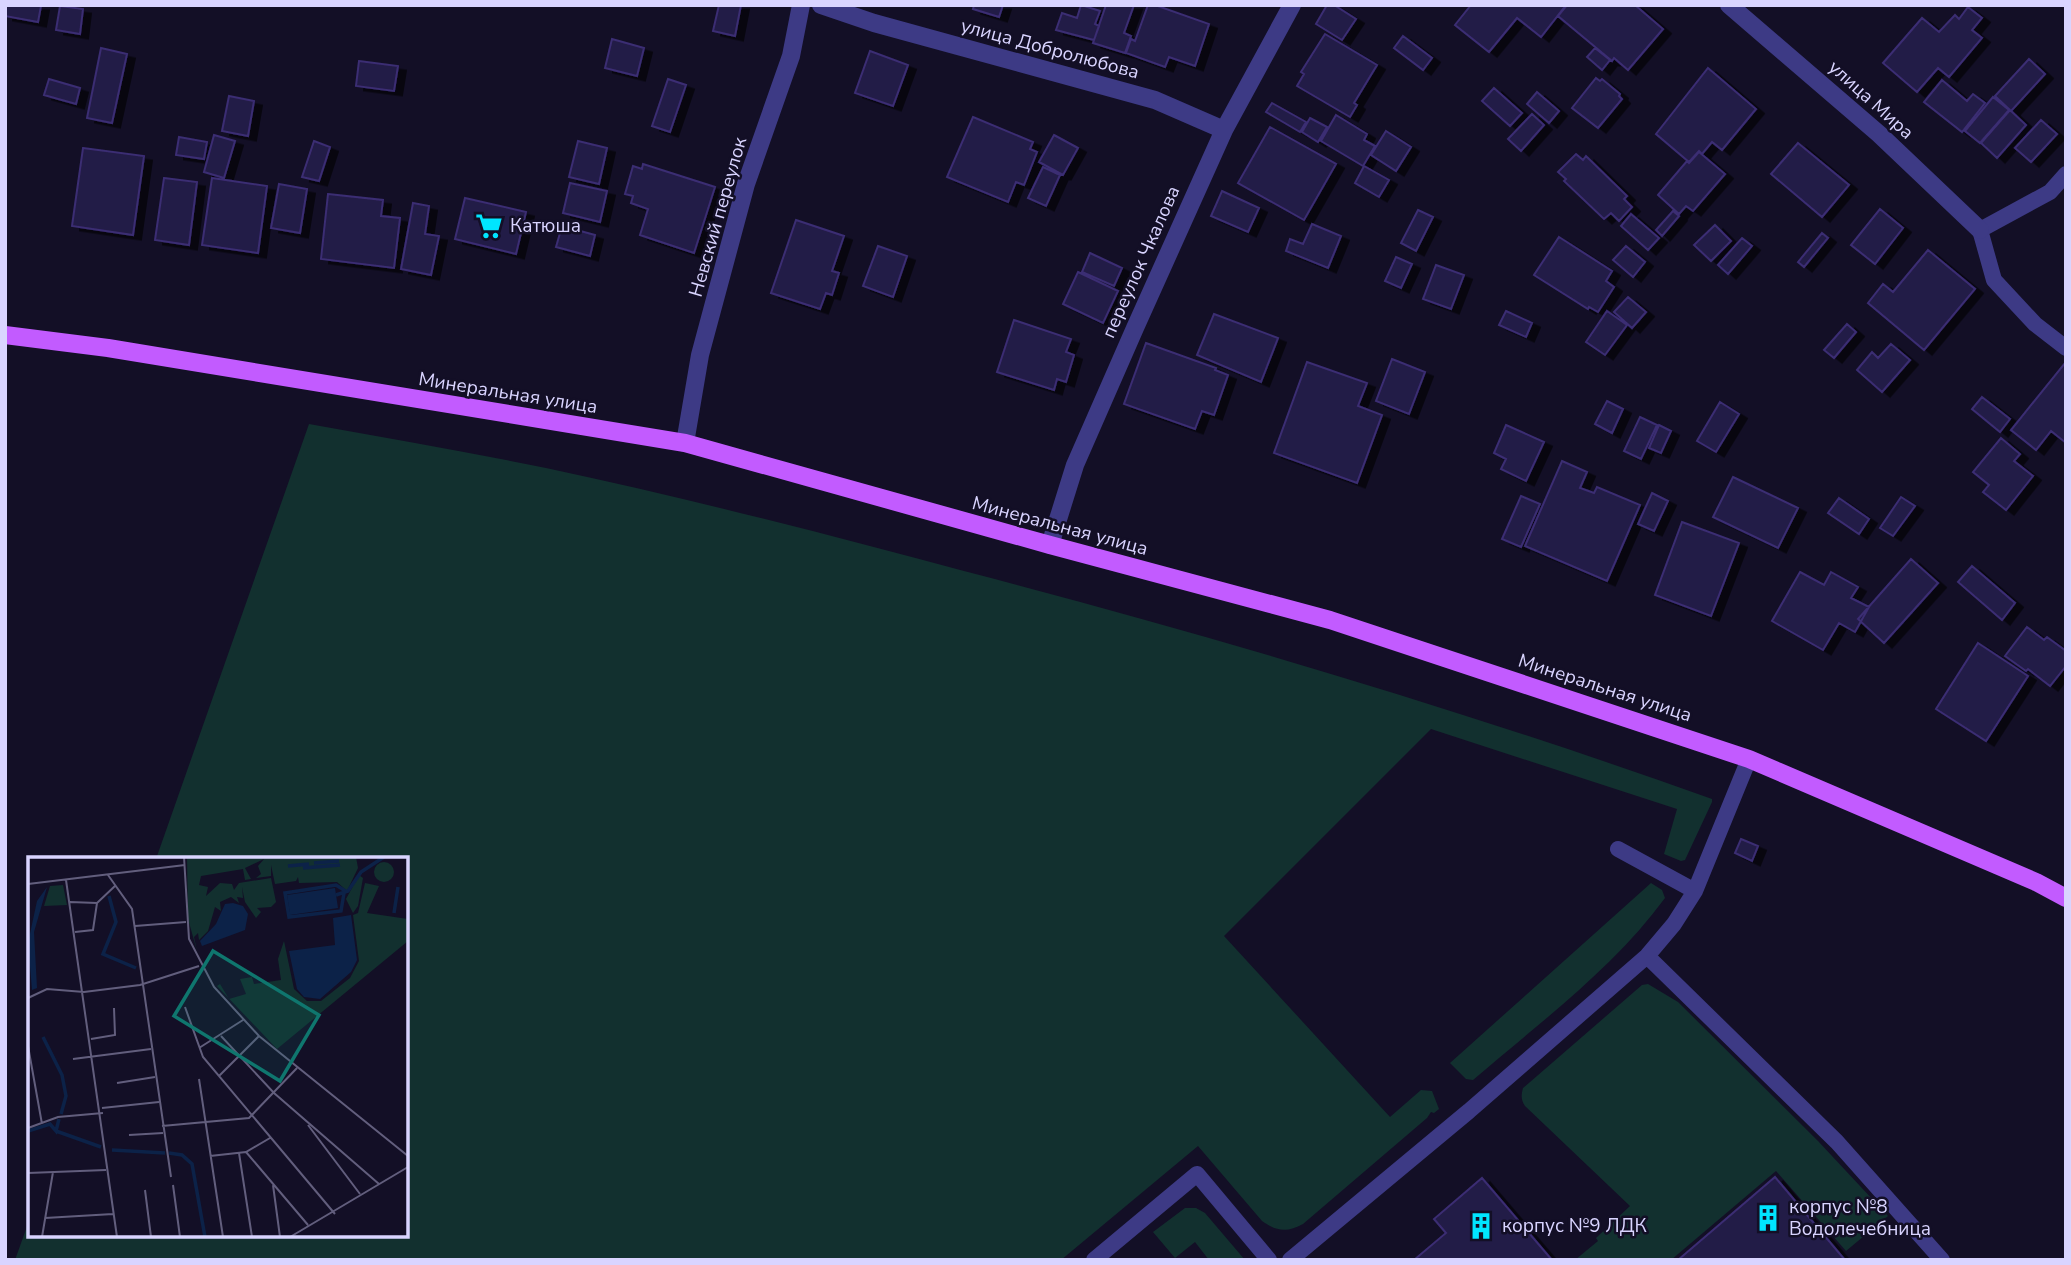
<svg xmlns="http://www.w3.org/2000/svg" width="2071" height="1265" font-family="'Nunito Sans',sans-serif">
<defs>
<filter id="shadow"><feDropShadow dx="8" dy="4.5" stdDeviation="0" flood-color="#0009"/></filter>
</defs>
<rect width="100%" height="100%" fill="#130f26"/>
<path fill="#12302f" d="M309,424C388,438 467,452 546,468C687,498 826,534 964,571C1217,637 1466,711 1712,799V802L1685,860L1681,861L1664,854L1677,809L1431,729L1224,936L1390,1117L1421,1090L1432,1091L1439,1109L1434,1113L1431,1112L1427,1118L1303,1224C1287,1233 1276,1231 1262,1221L1198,1146L1061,1260H15L30,1218V1235H406V859H156Z
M1651,883L1662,890L1665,898C1613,969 1539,1023 1473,1080L1466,1079L1450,1063Z
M1648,984L1678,1002L1818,1141L1888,1216L1846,1251L1776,1171L1671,1260H1575L1598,1241L1596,1238L1630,1206L1525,1106C1521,1100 1521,1096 1523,1088L1642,985Z
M1185,1208H1196L1205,1213L1245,1260H1209L1195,1242L1175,1258L1153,1232Z"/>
<path fill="#241b47" stroke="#3b2d73" stroke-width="2" filter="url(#shadow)" d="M5,5L41,6L38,22L5,16Z
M719,5H741L735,36L713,31Z
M974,5H1003L999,17L973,9Z
M1081,5L1100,11L1095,24L1099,26L1094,40L1056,30L1062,13L1077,18Z
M1106,5H1134L1124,33L1131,36L1125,53L1093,43Z
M1148,5H1155L1209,24L1195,66L1169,57L1165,67L1126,53L1131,39L1135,41Z
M1327,5H1334L1356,19L1342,40L1316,24Z
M1471,5H1566L1541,37L1517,18L1489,52L1455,25Z
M1567,5H1635L1663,29L1628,70L1614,58L1612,61L1558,16Z
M60,6L83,9L80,34L56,30Z
M1968,7L1982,18L1972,30L1982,38L1949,77L1938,68L1917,92L1883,63L1922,18L1939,32L1955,15L1959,19Z
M1325,34L1377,65L1354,103L1357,105L1350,117L1297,86L1304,74L1301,72Z
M1403,36L1432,58L1423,70L1394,48Z
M612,39L644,48L637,76L605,68Z
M101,48L127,54L112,123L87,118Z
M1595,48L1610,60L1602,70L1587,57Z
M870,51L908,65L893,106L855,93Z
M2029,59L2045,74L2011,111L1995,96Z
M359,61L398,66L394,91L356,86Z
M1708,68L1756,109L1722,150L1712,142L1702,154L1699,151L1689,162L1656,134Z
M1596,78L1600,81L1602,79L1620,94L1619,96L1622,99L1598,128L1572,108Z
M49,79L80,88L76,104L44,95Z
M668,79L686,85L670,132L652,126Z
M1942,80L1967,101L1973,94L1985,103L1962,132L1924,102Z
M1494,88L1522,113L1510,126L1482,101Z
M1537,92L1559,111L1549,123L1527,104Z
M229,96L254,101L248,136L222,131Z
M1993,97L2009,110L1980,143L1965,131Z
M1272,103L1306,122L1300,132L1266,112Z
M2010,110L2026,125L1997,158L1981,143Z
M1532,114L1544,125L1521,151L1508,139Z
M1336,115L1367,134L1364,140L1375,146L1363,166L1321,141Z
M973,117L1033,142L1030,149L1037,152L1024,185L1016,182L1008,202L947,177Z
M1310,118L1327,127L1318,142L1302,132Z
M2041,120L2057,134L2031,162L2015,148Z
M1270,127L1336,164L1304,220L1238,183Z
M1386,131L1411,147L1396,171L1371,155Z
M214,135L235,141L224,178L204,172Z
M1054,135L1078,148L1063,175L1039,162Z
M179,137L207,142L204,159L176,155Z
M314,141L330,147L319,181L302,177Z
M578,141L607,148L599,184L569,177Z
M1798,143L1849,185L1822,217L1771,174Z
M83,148L144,156L133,235L72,226Z
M1699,152L1725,174L1693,211L1686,206L1679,214L1658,195L1687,161L1689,163Z
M1576,154L1583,160L1586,156L1627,196L1624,199L1632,207L1619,221L1611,213L1604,219L1564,181L1566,179L1558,172Z
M643,164L715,187L694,253L640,235L648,209L631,203L633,196L625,194L633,166L642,169Z
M1364,166L1389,180L1379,197L1355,183Z
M1043,167L1060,175L1046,206L1028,198Z
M164,178L197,182L189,245L155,240Z
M212,178L267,186L258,253L202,245Z
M570,183L607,191L600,222L563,213Z
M279,184L307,189L300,233L271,228Z
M1222,191L1259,208L1248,232L1211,216Z
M328,194L383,200L381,216L400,218L394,268L321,259Z
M465,198L526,212L516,254L455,239Z
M413,203L429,206L425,234L439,236L431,275L401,269Z
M1880,209L1903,228L1875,264L1851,245Z
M1418,210L1433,217L1416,251L1401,243Z
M1673,211L1679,216L1662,236L1656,230Z
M1631,214L1659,238L1648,250L1621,226Z
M796,220L844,236L832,271L839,273L832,295L826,293L820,309L771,293Z
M1312,224L1341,236L1328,268L1286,251L1290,239L1303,244Z
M1715,225L1731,241L1711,261L1694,245Z
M562,226L595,235L590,256L556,247Z
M1822,233L1828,238L1804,267L1798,262Z
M1559,237L1612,271L1606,281L1614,287L1598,312L1589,307L1588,309L1534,275Z
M1742,238L1752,246L1728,274L1718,265Z
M878,246L907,256L893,297L863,286Z
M1626,246L1645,262L1633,277L1613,260Z
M1928,250L1975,289L1924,350L1868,303L1883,284L1893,292Z
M1090,253L1122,268L1114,286L1082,272Z
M1396,257L1412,264L1401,288L1385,281Z
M1436,265L1464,275L1451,309L1423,299Z
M1078,272L1118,291L1103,323L1063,304Z
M1628,297L1646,312L1632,328L1614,312Z
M1506,311L1532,323L1526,337L1499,325Z
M1607,311L1627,325L1605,355L1586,342Z
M1214,314L1278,338L1261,382L1197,355Z
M1014,320L1071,339L1066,352L1074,355L1066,382L1057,379L1054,390L997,372Z
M1847,324L1856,332L1834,358L1824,350Z
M1146,343L1216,368L1215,370L1228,375L1214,415L1202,411L1195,429L1124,404Z
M1891,344L1910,360L1882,392L1857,370L1872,352L1878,358Z
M1392,359L1425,372L1409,414L1376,401Z
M1307,362L1367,383L1358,406L1382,415L1357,483L1274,453Z
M2065,363L2066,443L2051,431L2036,450L2011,430Z
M1982,397L2010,419L2000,432L1972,409Z
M1607,401L1623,409L1612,433L1595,424Z
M1720,402L1739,414L1716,452L1697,441Z
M1640,417L1657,425L1641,459L1624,451Z
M1506,425L1544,442L1526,481L1501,469L1506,459L1494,453Z
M1659,425L1671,431L1661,453L1649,448Z
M2001,438L2020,454L2014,461L2033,476L2006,510L1983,492L1989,485L1973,472Z
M1562,461L1587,472L1580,488L1594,493L1597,487L1640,505L1607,581L1525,546Z
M1733,477L1798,508L1778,548L1713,517Z
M1652,493L1668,501L1654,531L1638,524Z
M1521,496L1540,504L1521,547L1502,539Z
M1901,497L1915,506L1893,536L1880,528Z
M1839,498L1869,519L1859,534L1828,513Z
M1682,522L1739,543L1711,616L1655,595Z
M1911,559L1938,583L1884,643L1858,619Z
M1972,566L2015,603L2002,620L1958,582Z
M1800,572L1824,585L1831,572L1858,587L1851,598L1869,607L1855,632L1839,623L1823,650L1772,621Z
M2027,627L2044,640L2047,637L2066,651V666L2050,686L2028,669L2026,671L2005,656Z
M1978,643L2028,676L1986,741L1936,709Z
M1741,839L1758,846L1752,861L1735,853Z
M1775,1177L1845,1260H1678Z
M1482,1178L1552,1260H1414L1446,1233L1434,1219Z"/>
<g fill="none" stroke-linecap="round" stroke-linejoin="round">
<path stroke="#3d3a85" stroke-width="16" d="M2066,174L2050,192L1980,230L1994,280L2035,324L2066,348
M1618,849L1695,891
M1647,956L1837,1142L1942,1260
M1094,1260L1197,1174L1269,1260
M1290,1260L1469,1111L1647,956L1674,924L1695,891L1749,759"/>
<path stroke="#3d3a85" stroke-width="18" d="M821,5L874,23L1155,100L1224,130
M1729,5L1879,134L1980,230
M685,443L700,355L746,184L791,56L801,5
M1050,545L1075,465L1135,328L1224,130L1292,5"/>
<path stroke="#c25bff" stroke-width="18" d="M5,335L108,348L685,443L1050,545L1330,620L1749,759L2036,882L2066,898"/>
</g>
<defs>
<symbol id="supermarket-bare" viewBox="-9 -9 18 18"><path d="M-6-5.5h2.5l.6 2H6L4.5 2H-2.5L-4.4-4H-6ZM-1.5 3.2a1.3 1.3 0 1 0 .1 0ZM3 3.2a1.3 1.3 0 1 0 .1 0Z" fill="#00e5ff" stroke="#130f26" stroke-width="2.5" paint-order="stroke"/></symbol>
<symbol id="building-bare" viewBox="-9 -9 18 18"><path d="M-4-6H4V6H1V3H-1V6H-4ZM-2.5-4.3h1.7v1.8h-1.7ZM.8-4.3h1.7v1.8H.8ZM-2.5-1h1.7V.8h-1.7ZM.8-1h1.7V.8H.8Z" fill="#00e5ff" stroke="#130f26" stroke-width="2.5" paint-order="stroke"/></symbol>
</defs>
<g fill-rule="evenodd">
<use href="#supermarket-bare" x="470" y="207" width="38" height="38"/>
<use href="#building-bare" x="1749" y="1199" width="38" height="38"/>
<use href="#building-bare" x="1462" y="1207" width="38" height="38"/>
</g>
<g text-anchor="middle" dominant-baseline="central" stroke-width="5" stroke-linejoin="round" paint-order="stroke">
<g font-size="19" fill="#d9d4ff" stroke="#130f26">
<text transform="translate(1050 49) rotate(15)">улица Добролюбова</text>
<text transform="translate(1871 100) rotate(42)">улица Мира</text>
<text transform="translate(718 217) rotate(-74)">Невский переулок</text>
<text transform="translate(1141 262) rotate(-66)">переулок Чкалова</text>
<text transform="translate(508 393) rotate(9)">Минеральная улица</text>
<text transform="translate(1060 526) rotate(15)">Минеральная улица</text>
<text transform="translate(1605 688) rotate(18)">Минеральная улица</text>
</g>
<g font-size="19" fill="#d9d4ff" stroke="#130f26" text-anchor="start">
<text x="510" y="226">Катюша</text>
<text x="1789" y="1207">корпус №8<tspan x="1789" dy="22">Водолечебница</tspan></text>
<text x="1502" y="1226">корпус №9 ЛДК</text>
</g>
</g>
<g transform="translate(28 857)">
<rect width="380" height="380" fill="#130f26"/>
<path d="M159,0H328L330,11L319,34L309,25L271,26L270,20L268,24L247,27L243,8V19L228,21L233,17L230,9L236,2L217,11L223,22L217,23L215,12L173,19L171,28L180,30L178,39L192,26L204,27L206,33L211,26L243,21L248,45L243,50L229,51L233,55L228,61L217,45L214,30L215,41L209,40L211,46L203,40L192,45L193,54L187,50L180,74L171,83L170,76L166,80L169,94L160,62ZM346 15a10 10 0 1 1 20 0a10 10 0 1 1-20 0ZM331,18L335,21L330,49L325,56L318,42ZM337,26L351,29L339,56L380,62V84L249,192L189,129L192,127L201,142L218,137L212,122L224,120L226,127L253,123L250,102L256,84L266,132L279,144H293L322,121L331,104L325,58L330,56ZM35,28L39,48L16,49L22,29Z" fill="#12302f"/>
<path d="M19,30L6,75L9,131L4,133L0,86L9,44ZM307,31L310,51L262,58L259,38ZM205,46L215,49L220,57L217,73L174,89L172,84L188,67L197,47ZM323,58L329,103L323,115L292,142L276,140L269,132L261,94L307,88L305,61Z" fill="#0c2248"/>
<path fill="none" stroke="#0c2248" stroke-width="3.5" d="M286,6L311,4M260,9L281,7M275,11L312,8M316,36L313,54L261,60L257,36L308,28L319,35M308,38L320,34L333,15L356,0M81,39L88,65L75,97L108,111M366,56L370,30M15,180L34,218L38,239L33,257M0,274L22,267L28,274L31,262M28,274L73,290M84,293L137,296M141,296L154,298L164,307L177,380"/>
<path fill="none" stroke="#625e7d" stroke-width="2" d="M156,0L161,82L186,130L231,179L380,299M80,18L104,52L143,320M38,23L89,380M0,27L157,8M42,45L69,46M107,69L158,65M47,75L65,73L69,46L88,28M0,141L19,132L56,135L112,128L171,109M157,150L175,200L307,357M193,179L246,236L351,327M63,182L87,178L86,151M0,189L14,267M171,191L215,163M45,202L123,192M191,219L231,179M171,222L195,380M89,226L127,220M74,251L131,245M280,268L332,337M134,269L221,261L269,211M0,271L30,260L75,256M101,278L135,276M218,295L280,368M211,296L224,380M182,299L218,295L242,281M0,316L78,313M145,328L152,380M245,328L252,380M117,333L123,380M17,361L85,357M14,380L25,315M262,380L380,310"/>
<path fill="#0f766e" fill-opacity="0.15" stroke="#0f766e" stroke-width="3.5" d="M185,94L291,158L252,224L146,159Z"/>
<rect width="380" height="380" fill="none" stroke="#d9d4ff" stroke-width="3.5"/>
</g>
<rect width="2071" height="1265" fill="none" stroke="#d9d4ff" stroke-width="14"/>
</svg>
